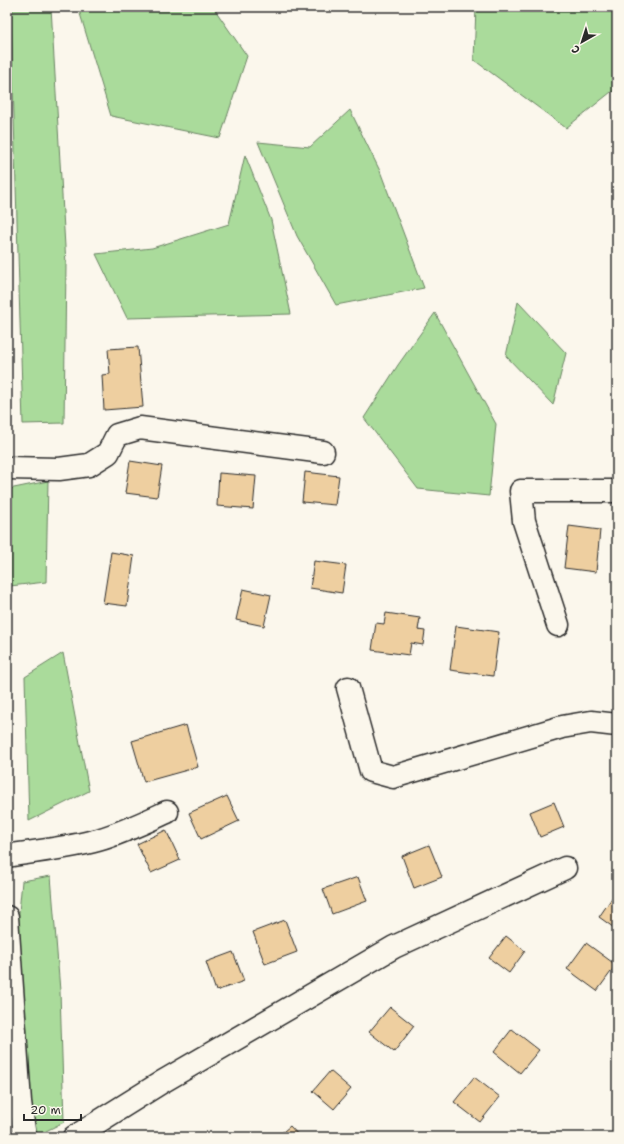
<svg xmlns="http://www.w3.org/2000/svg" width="624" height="1144" font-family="'Shantell Sans',sans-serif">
<rect width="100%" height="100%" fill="#fbf7ec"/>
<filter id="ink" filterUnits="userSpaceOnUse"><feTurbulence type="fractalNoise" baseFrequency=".025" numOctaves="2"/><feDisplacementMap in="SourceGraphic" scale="8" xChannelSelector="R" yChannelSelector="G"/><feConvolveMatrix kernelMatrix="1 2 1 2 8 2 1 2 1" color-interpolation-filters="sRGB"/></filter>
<g filter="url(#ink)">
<path fill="#aadb9b" stroke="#6a8363" d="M13,7H51L66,264L64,423L23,424L11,15Z
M78,7H213L247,56L220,138L111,116Z
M476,7H617V90L611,92L566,128L474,60Z
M350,110L380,171L424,288L336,305L297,236L258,142L310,147Z
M245,155L271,220L291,314L127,318L96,254L152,248L229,224Z
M518,302L566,353L553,405L506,356Z
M435,313L496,424L489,496L418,489L364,418L398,365Z
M48,481L46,582L10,586L9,489Z
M63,653L89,791L29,821L25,677Z
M51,876L60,991L64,1122L34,1137L16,944L22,881Z"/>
<path fill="#eecfa0" stroke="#2b2b2b" d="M138,347L143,407L104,410L102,375L110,374L108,349Z
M130,461L162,466L157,497L125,493Z
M305,472L339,476L335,505L302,502Z
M219,473L256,476L253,509L217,506Z
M569,526L600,530L596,572L564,568Z
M111,552L134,556L127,606L103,603Z
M314,561L346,565L342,593L310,588Z
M243,589L271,595L264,626L236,620Z
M386,613L420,618L418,630L425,631L423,645L411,643L409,655L372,650L376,623L384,624Z
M456,626L499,632L493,676L450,670Z
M186,725L198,767L144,782L132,741Z
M227,796L239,821L201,839L189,813Z
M554,802L564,827L540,837L530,812Z
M166,830L180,860L151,873L137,844Z
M429,845L442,877L414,888L402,856Z
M358,877L367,901L332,914L323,889Z
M616,892L617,893V930L599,917Z
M285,920L297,952L265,964L253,932Z
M506,936L525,951L509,973L489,958Z
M586,943L616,965L597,991L567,969Z
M233,952L244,981L216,991L206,962Z
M390,1007L414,1026L394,1052L369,1032Z
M512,1029L539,1050L520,1073L494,1052Z
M330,1071L351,1089L334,1109L313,1091Z
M474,1077L500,1097L480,1122L454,1102Z
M290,1126L300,1137H277Z
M426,1132L432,1137H421Z"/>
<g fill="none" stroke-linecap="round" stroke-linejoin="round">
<defs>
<path id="minor" d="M7,468L59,469L89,465L108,453L117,435L140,428L323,452
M558,625L524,521L521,491H617
M348,688L371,771L393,777L562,727L591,722L617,725
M7,856C37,851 69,848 98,840C122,833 145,822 167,812
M7,917L20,1102L25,1137
M74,1137L162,1082L394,947L565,868"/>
</defs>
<use href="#minor" stroke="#2b2b2b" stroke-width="25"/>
<use href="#minor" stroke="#fbf7ec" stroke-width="22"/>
</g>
</g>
<rect width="624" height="1144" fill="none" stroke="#fbf7ec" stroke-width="24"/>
<rect x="12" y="12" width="600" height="1120" fill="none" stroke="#2b2b2b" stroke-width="1.5" filter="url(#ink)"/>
<g transform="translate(582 42) rotate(219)" stroke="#fbf7ec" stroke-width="3" paint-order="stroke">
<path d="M0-3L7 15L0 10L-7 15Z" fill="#2b2b2b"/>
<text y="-6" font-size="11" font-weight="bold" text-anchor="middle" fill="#2b2b2b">С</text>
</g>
<path d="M24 1114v6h57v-6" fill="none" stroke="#2b2b2b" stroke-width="2"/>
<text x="30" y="1114" font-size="12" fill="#2b2b2b" stroke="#fbf7ec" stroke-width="3" paint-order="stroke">20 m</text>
</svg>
